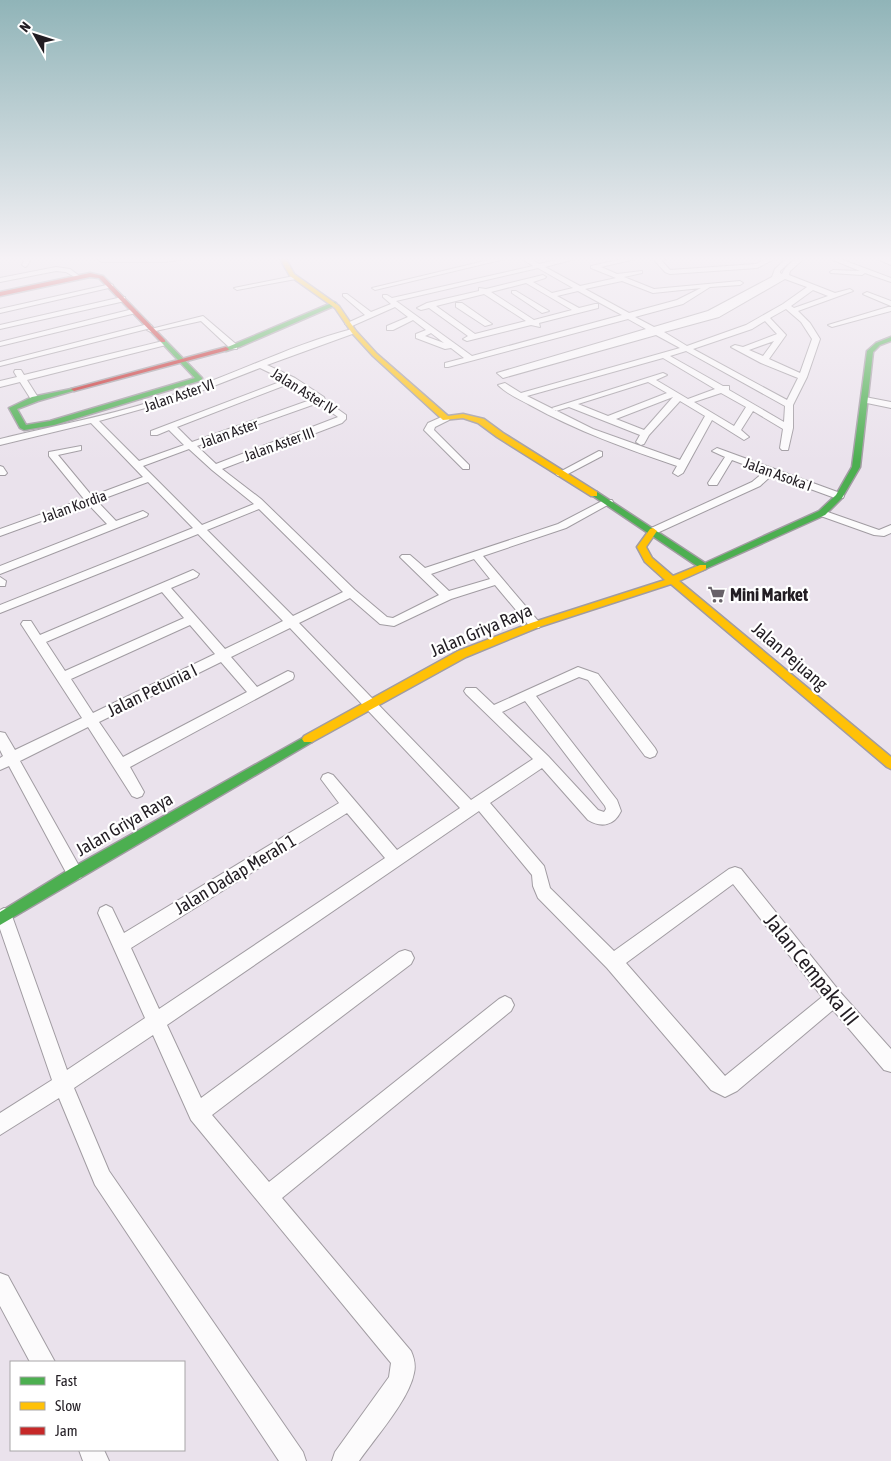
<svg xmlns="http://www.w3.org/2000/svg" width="891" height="1461" font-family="'Asap Condensed',sans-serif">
<rect width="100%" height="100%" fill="#eae2ec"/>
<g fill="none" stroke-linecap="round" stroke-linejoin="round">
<defs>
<path id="street" d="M26,257H32L27,266L25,267L22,265Z
M95,257L104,258L196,257L165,262H102Z
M501,257H513L375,290L372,288Z
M519,257H527L539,264L570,257H582L545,267L580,286L616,278L591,268V266L631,257H644L601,267L617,274L642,271V273L624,277L654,289L740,281L743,283L740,285L710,287L683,304L635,317L654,327L708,311L772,277L775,269L788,257H795L780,271V273L782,274C786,264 797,257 806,257L790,271L789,275L835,293L850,289L853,291L798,311L810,323L820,339L807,377L793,405V428L788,450H782L780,448L783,429L753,411L741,430L749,437L744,440L712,420L683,473L678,476L673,473L677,466C627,449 577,431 530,405C519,399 507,394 498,385L505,383L521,393L680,348L656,335L503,378L497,373L646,329L628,319L448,367H445V363L464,358L451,348L445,349L416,338V334L426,330L413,320L393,330H387V326L408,317L395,307L352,326L345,324L365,315L343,296V294H347L371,312L391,304L383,297V295H387L392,298L533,266ZM538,268L573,288L552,293L533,282L545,278L546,277L543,275L486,289L479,288V291L427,303L417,308L421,310L429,308L468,336L463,339L467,341L531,325L540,327L539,323L598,308V304H595L579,308L557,296L578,291L622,315L472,356L396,301ZM785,279L807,287L783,304L746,325L687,346L664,332L719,317ZM622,281L653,293L701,288L677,300L629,313L585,289ZM526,283L572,310L534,320L491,292ZM813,290L828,296L794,308L791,306ZM484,294L526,321L475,334L436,306ZM786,309L801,322L812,339L800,373L769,359L786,335L770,318ZM765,321L777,334L743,347L735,345L731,347L761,363L798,378L787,400L693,349L752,329ZM431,333L444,343L425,336ZM774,341L763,356L749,350ZM686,351L785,406L784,422L729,390V386H723L670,356ZM663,358L715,389L688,399L656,380L667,375L663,373L552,408L556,411L569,407L640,435L636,442L641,445L644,444L649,435L680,401L705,416L680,460L593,429L527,396ZM648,382L667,393L608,416L578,404ZM721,393L746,407L734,426L694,402ZM673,397L644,430L616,419Z
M656,257H674L661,260L670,270L756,264L770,257H778L757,268L670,274L665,272L654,260L653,259Z
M826,257H835L891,278V282L865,273L862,275L831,273L830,272L833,270L860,271Z
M873,257H882L891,261V265Z
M56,267L70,269L81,277L78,279L66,272L56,271L0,282V278Z
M294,276L296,277V279L237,290L234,288Z
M111,284L113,285V287L0,313V309Z
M512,291H516L549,311L542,313L512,293Z
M867,292L891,301V306L865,295L863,294Z
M122,297H125V301L0,329V325Z
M456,303H462L492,324L485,326L456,307Z
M888,307H891V311L832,327L828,325Z
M133,309L137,311L136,313L0,346V342Z
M203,316L237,345V349H231L201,321L151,332L147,330Z
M148,324L152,326L151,328L0,366V362Z
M352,329L356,331L355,333L267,365L295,378L324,397L325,400L346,415V419L342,423L222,469L261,499L355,590L387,617L393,618L439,595L402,559L400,557L402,555H410L425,568L558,524L604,500H612L613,502L566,528L483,556L539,622L541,625L539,628H531L495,585L451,599L394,626L380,624L350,598L299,623L471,800L533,759L466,694L464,691L466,688H476L494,705L578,667L598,674L655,748L657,752L655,756L650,758L645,756L588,680L579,677L536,696L617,800L621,811C614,826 601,828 588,820L542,768L490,803L544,866L550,888L614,951L729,869L735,867L741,869L840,992L891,1049V1072L884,1070L833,1010L737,1091L725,1097L711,1090L607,968L538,898L533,886L532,875L479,811L167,1025L201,1098L399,952L405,950L411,952L414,958L411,964L212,1115L269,1182L499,999L505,996L511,999L514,1005L511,1011L282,1198L411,1351C414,1358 416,1365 414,1373C409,1400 375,1438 359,1461H332L335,1452L389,1377L391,1363L191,1120L153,1035L74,1088L109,1171L303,1452L306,1461H279L95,1185L59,1098L0,1135V1113L52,1080L0,929V910L4,908L10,910L12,916L67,1070L145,1018L98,913L100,908L106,905L112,908L124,933L339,803L321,779L323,775L328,773L333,775L397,850L460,808L290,628L231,657L257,687L288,671L293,673L294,676L293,679L130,767L144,792L142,796L137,798L132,796L88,727L20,761L83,873L81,878L75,880L69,878L9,766L0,770V758L3,756L0,750V732L5,733L15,750L82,718L23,627L21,624L23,621H31L40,635L193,570L199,574L197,577L171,588L225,649L283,621L198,534L0,613V605L193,528L148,482L97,501L116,521L143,511L148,514L147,516L0,574V566L107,524L88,504L0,536V529L84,499L49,456V452L81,446V450L58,455L92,496L143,477L91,423L0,445V439C62,424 123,413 184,391C240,372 294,344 352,329ZM260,368L285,380L151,431V435H157L169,430L184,445L139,461L99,421L188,396ZM291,383L313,399L192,442L177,427ZM318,403L338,417L216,464L197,446ZM189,449L212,470L254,504L202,525L143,466ZM259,509L343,592L293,616L207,530ZM474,559L490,579L449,591L431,574ZM162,592L184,618L65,671L46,642ZM190,625L215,654L93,713L71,679ZM221,662L247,692L123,757L99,722ZM525,701L605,806L606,809L604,812L598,810L548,756L502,712ZM347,813L385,858L159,1009L131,948ZM733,884L822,997L725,1076L626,963Z
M163,341L167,343L166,345L27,380L39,399L38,401H32L20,382L0,387V381L17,377L14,372L15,370H21L24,375Z
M865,397L891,402V408L862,402V398Z
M446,415L450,418L449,420L435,427L434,430L469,465V469H463L424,430L428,423Z
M717,448L843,494L844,496L843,498H835L772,475L760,486L657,533H649L648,531L649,529L752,482L764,472L732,460L717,485H709L708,483L725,457L712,451Z
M599,451L602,452V456L564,476H558L556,474Z
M0,466L3,467L7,473L5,475H0Z
M822,510L879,530L891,525V533L884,536L874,535L818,515L817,513Z
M0,577L6,581L5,586H0Z
M0,1273L8,1276L55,1362H30L0,1306Z
M79,1450H104L109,1461H83Z"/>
<path id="fast" d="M334,302L336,303V305L239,347L226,351L223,349Z
M891,337V341L880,345L873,352L860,467L842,498L825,515L703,570L590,494L591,492H597L705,563L819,511L836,495L852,467L867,351L876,343Z
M161,340H165L202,378V380L54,425L24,430L20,428L9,408L32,397L76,388V390L38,401L17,409L26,425L50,421L195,378L161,342Z
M308,735L312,736L314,739L312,742L0,925V912L70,869Z"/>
<path id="slow" d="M279,257H285L294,274L339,306L356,331L377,354L448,416L463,414L484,419L503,433L597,492V496H591L497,437L478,423L463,418L443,420L373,356L352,333L335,308L290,276Z
M653,528L657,531L646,547L652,558L673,576L700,565H706V569L679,581L891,757V769L887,767L671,584L539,627L466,657L312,742H304L302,739L304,736L458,651L531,623L665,580L645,562L637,547L650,529Z"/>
<path id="jam" d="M90,273L103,276L165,340V342H161L99,278L90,277L0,296V292Z
M226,347L229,349L228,350L74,391L71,389Z"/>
</defs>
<use href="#street" stroke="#a19ca2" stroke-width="2"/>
<use href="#fast" stroke="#a19ca2" stroke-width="3"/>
<use href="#slow" stroke="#a19ca2" stroke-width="3"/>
<use href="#jam" stroke="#a19ca2" stroke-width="3"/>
<use href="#street" fill="#fcfbfc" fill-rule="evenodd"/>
<use href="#fast" fill="#4caf50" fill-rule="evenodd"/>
<use href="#slow" fill="#ffc107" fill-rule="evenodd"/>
<use href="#jam" fill="#c62828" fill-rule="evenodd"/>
</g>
<linearGradient id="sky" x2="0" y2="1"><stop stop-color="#90b4b8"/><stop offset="0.56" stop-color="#f6f2f6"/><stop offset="1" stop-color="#f6f2f6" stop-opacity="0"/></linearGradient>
<rect width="891" height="462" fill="url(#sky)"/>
<defs>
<symbol id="supermarket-bare" viewBox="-9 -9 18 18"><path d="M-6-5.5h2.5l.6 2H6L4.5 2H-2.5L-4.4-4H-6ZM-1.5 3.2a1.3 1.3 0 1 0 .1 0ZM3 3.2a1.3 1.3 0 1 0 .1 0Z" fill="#686269" stroke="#fff" stroke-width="2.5" paint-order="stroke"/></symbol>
</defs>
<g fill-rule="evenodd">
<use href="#supermarket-bare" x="704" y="582" width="25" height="25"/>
</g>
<g text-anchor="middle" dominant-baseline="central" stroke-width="4.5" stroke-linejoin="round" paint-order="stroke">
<g font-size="15" fill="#221d23" stroke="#fff">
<text transform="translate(304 391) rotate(32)">Jalan Aster IV</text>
<text transform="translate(179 395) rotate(-19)">Jalan Aster VI</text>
<text transform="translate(229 433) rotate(-20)">Jalan Aster</text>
<text transform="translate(279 444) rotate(-20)">Jalan Aster III</text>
<text transform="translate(778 474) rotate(20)">Jalan Asoka I</text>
<text transform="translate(74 506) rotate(-20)">Jalan Kordia</text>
</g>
<g font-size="18" font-weight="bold" fill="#221d23" stroke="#fff" text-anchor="start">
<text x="730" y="594">Mini Market</text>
</g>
<g font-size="18" fill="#221d23" stroke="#fff">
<text transform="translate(481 630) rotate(-23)">Jalan Griya Raya</text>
<text transform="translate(790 656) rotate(41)">Jalan Pejuang</text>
<text transform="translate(152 690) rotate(-26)">Jalan Petunia I</text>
<text transform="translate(124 824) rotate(-30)">Jalan Griya Raya</text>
<text transform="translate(235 874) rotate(-31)">Jalan Dadap Merah 1</text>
</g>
<g font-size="21" fill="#221d23" stroke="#fff">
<text transform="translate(812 969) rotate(51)">Jalan Cempaka III</text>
</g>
</g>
<rect x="10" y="1361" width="175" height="90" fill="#ffffff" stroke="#a7a5a7"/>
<rect x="20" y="1377" width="25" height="8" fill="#4caf50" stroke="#a7a5a7"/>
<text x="55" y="1386" font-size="15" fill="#221d23">Fast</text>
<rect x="20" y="1402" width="25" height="8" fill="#ffc107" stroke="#a7a5a7"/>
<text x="55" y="1411" font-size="15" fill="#221d23">Slow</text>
<rect x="20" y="1427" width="25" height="8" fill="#c62828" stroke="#a7a5a7"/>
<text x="55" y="1436" font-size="15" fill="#221d23">Jam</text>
<g transform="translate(35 35) rotate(309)" stroke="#ffffff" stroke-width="4" paint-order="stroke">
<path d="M0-4L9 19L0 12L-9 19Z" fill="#221d23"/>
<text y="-8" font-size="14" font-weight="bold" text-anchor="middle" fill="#221d23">N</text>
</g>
</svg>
